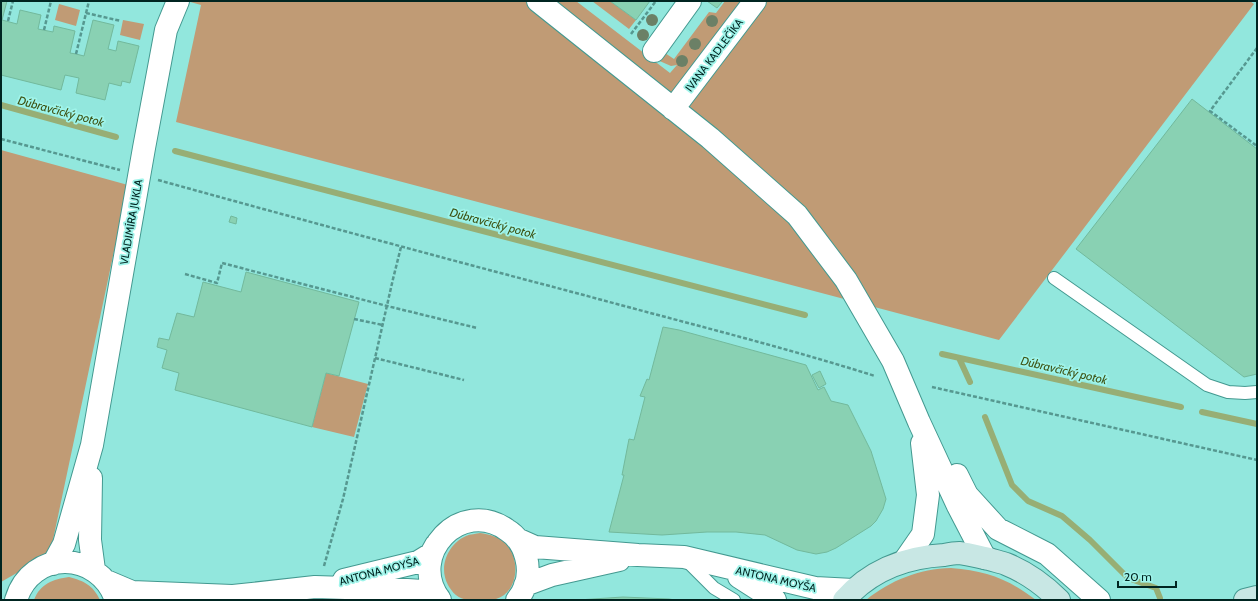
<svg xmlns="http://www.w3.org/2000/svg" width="1258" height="601" font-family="Cabin,sans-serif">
<rect width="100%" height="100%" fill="#92e7dd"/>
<path fill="#c09b75" d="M187,1H576L670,73L677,65L671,66L655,59L662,51L674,59L709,12L716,13L725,1H1250L1254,4L999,340L176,122L201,5Z
M592,1H610L636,20L629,29Z
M59,4L80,10L76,26L55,20Z
M123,20L144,24L140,40L120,35Z
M1,150L128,185L50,554L1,582Z
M326,373L368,384L354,437L312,427Z
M480,533C489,534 499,537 505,543C521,558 519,592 496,599C490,601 481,600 475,600C461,600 455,597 448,585C438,567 448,544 466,536C470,534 476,534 480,533Z
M951,568C986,571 1007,578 1036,600H866C891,580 919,569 951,568Z
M69,577C84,581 93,585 100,600H34C40,584 53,579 69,577Z"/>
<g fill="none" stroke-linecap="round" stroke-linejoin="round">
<path stroke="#97ae75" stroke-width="6" d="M1,105L116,137
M175,151L805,315
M942,354L1181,407
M959,358L970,382
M1202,412L1257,424
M985,417L1012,485L1028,501L1062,516L1090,540L1128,578L1156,588L1160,598"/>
</g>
<path fill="#89d1b3" stroke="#72b99c" d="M1,1H7L2,20L17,24L20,10L41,15L38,29L53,32L54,26L75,31L70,53L76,54L84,56L93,20L114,25L108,49L116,51L118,41L139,46L130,83L122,81L121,86L109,83L105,100L76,93L79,78L65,75L61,90L1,75Z
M610,1H650L636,20Z
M707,1H721L722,2L717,8Z
M1192,99L1257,149V374L1244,377L1076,249Z
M231,216L237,218L236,224L229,222Z
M246,272L359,302L339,376L326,373L312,427L175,390L179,373L162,368L167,350L157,347L159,338L169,340L177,313L194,317L203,282L241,292Z
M663,327L679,330L806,365L818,390L824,387L831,401L848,405L871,451L886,499L883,509L876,521L871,526L836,548L827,552L816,554L797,550L765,535L736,532H707L662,535L609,532L624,475H622L629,439L634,440L645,397L640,396L647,379L649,380Z
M820,371L826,384L819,388L812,375Z
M623,597L669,599L675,600H578Z"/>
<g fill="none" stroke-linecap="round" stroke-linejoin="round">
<defs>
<path id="lane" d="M1054,278L1207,385L1228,392L1245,393L1257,392
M687,561L714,588L734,600"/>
<path id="street" d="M538,1L710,138L797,215L846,280L893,361L919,422L958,506L985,558
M654,51L690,1
M673,109L755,1
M957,475L967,495L998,529L1047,554L1099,600
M91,478L90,540L94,570
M517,539L535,547L638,555L684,557L815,588L853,590
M905,560L923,534L928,495L922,443
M53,564L64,544L92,445L144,148L166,30L178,1
M739,577L775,600
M344,580L418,562L431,554L436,545
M106,581L132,592L232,596
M525,585L552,575L619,560
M16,600C31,549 99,550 116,600
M216,600L233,596L315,587L407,590L422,591L439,598
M440,600C406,555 461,497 507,530C517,536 523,546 526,557C530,572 527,588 517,600"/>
<path id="secondary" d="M844,600C870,571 905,557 944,555C949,554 954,553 959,553C969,554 979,557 989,559C995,561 1001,562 1006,564C1026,572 1044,585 1059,600
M1245,600L1257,597"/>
</defs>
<use href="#lane" stroke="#439990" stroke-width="14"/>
<use href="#street" stroke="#439990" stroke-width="24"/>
<use href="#secondary" stroke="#439990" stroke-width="24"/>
<path stroke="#569890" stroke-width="2.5" stroke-dasharray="4 2" stroke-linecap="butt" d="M86,13L121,21
M8,21L13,1
M44,30L51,1
M631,34L656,1
M1257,48L1210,111L1257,146
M76,54L89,1
M1,139L120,170
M158,180C299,219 439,257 580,294C678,321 777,345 875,376
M185,274L217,283L222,263L387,306L477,328
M354,319L383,325
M375,358L464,380
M932,387L1257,460
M324,566L343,499L393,279L401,247"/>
<use href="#lane" stroke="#fff" stroke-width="12"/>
<use href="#street" stroke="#fff" stroke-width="22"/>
<use href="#secondary" stroke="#c8e7e4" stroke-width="22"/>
</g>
<g fill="#6b8066">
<circle cx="652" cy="20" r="6"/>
<circle cx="712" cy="21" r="6"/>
<circle cx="643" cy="35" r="6"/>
<circle cx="695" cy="44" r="6"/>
<circle cx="682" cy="61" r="6"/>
</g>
<g text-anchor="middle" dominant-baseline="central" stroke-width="3.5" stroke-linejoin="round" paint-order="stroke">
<g font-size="11" fill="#002521" stroke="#9ff4ea">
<text transform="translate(714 55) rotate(-53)">IVANA KADLEČÍKA</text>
<text transform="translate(131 222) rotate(-80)">VLADIMÍRA JUKLA</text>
<text transform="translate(379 571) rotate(-15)">ANTONA MOYŠA</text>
<text transform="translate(776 579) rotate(13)">ANTONA MOYŠA</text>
</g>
<g font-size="12" font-style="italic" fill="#3d5213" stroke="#9ff4ea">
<text transform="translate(61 111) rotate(15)">Dúbravčický potok</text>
<text transform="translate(493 223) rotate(15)">Dúbravčický potok</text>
<text transform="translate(1064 370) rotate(13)">Dúbravčický potok</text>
</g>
</g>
<rect width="1258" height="601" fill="none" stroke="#002521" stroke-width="4"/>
<path d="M1118 581v6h58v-6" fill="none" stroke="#002521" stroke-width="2"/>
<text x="1124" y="581" font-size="12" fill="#002521" stroke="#9ff4ea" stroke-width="3" paint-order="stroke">20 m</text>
</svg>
